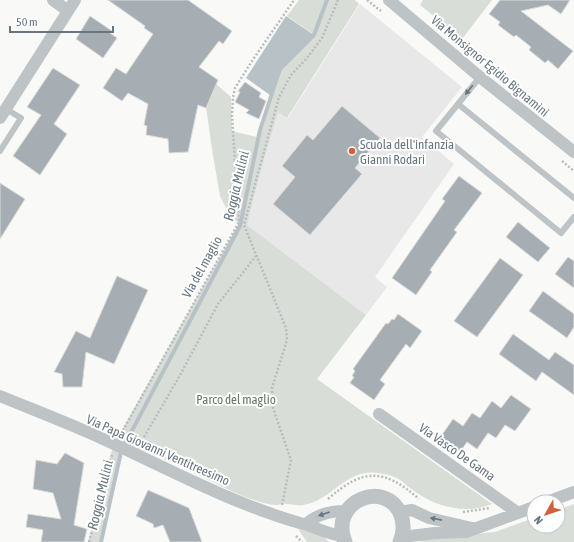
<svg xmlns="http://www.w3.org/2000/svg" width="574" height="542" font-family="'Asap Condensed',sans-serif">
<rect width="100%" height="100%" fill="#f9f9f7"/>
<path fill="#e7e8e7" d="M360,4L462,87L422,137L454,164L375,277L387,287L366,315L247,225L260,173L278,111L288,118Z"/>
<path fill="#d9ddd7" d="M299,0H355L359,4L287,118L278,112L260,173L247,225L366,315L317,379L492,504C467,514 439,508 417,493C399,481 403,477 378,473C346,468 332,501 303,505C296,506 288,503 282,504C277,504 281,505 276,505C250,504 201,475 175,464C156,455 136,448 116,440L239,223L233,219L228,212L220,196L212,149L206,107L216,84L231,97L232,131L257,137L280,69L315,35L287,16Z
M423,0H492L462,39L420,5Z
M112,450L121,452L101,542H88Z
M574,504V542H420L422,539L495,532L534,518V526H558V510Z
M298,529L322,535L329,542H307Z"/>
<path fill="#b8c2c6" d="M286,16L314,35L280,69L270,95L246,78Z"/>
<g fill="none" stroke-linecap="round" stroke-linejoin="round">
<path stroke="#b8c2c6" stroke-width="4" d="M126,442L240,226L260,130L280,69L314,35L327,0
M101,542L121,452"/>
</g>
<path fill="#a6aeb3" stroke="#dbdbd9" d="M108,0H188L232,31L223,44L219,41L199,67L218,80L206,108L198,105L188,152L169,153L168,139L146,135L147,126L144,125L148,104L128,93L122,101L103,88L116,68L126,74L153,34L144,28L145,26Z
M500,0H570L561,14L548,5L521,11L573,51L558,69L548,60L545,63L529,50L531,47L516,35L514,37L498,25L500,22L489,14Z
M90,16L112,31L110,33L117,38L103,58L76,39Z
M53,68L80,85L54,124L67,134L40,175L13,156L41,115L27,107Z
M245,82L261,93L259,97L266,101L259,119L246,113L249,110L235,102L240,92L238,91Z
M342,106L380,138L355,168L362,174L310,235L273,204L295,177L282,166L307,135L313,140Z
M459,176L482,193L454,230L457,232L430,270L432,272L416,295L392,278L445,201L442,199Z
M0,183L25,199L0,239Z
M518,222L550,248L538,262L506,237Z
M568,257L574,261V288L555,274Z
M500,258L523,275L477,337L454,321Z
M117,276L148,290L114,364L86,352L82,387H63L62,374L54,372L76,331L90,338Z
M543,291L574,314V327L567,338L529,311Z
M398,314L422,331L410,348L406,344L380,380L385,384L374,400L350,383L354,377L352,376L355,371L353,369L386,323L388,324L392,319L394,320Z
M513,334L549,360L555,352L574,365V395L542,372L536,381L499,354Z
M511,395L531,409L515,431L505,425L496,438L488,433L477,449L467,442L457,456L437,442L453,419L463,426L472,413L480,418L492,401L501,408Z
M65,453L84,463L74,525L87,529L84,542H41L43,530L26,527L28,514L61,519L53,493L33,489L36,460L57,464Z
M148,490L189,508L202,542H170L163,525L154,528L153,524L136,516Z"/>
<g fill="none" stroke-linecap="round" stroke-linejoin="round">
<path stroke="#b9bcbf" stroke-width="2.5" stroke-dasharray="2 2" stroke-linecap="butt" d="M367,0L381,11
M562,161L574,171
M121,434L239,222L232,116L233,97L235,88L252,61L294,0
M140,444L179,377L218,304L256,256
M328,499C363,468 384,468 419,499
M282,505L291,460L273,408L272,388L287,340L286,328L244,225L279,97L291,75L307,58L322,38L338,0
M463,512L490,508
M296,536L302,542
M89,542L112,455"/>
<path stroke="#bec3c6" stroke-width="6" d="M480,77L436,131L561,233L574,217
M458,104L574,198
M0,151L21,118L6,109"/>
<path stroke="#bec3c6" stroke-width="12" d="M53,0L67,10
M389,0L480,77L574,152
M0,118L75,0
M0,396C34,410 68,423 101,438C167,468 230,503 300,523C316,527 326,534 343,536
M379,414L518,513
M547,502L574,492
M399,512L412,510L429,518L472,528
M306,524C318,514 330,511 346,511
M402,537L435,533L466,532L534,507"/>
<path stroke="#bec3c6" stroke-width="15" d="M345,542C328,501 386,478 401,515C404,524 404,533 400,542"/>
</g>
<defs><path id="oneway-solid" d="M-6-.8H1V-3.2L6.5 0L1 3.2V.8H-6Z"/></defs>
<g fill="#66757f">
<use href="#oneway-solid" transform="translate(469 90) rotate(129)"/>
<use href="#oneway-solid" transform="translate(324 514) rotate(161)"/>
<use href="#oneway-solid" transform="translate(436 519) rotate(-169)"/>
</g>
<circle fill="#d2603e" stroke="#fff" stroke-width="1.5" cx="352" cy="151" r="4"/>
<g text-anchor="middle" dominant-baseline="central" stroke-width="4" stroke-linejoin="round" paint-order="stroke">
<g font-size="13" fill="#66757f" stroke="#fff">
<text transform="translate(490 66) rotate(40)">Via Monsignor Egidio Bignamini</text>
<text transform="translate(202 267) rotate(-61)">Via del maglio</text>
<text transform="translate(158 450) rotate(24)">Via Papa Giovanni Ventitreesimo</text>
<text transform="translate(457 452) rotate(35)">Via Vasco De Gama</text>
</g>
<g font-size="13" fill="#66757f" stroke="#fff" text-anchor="start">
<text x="360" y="144">Scuola dell'infanzia<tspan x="360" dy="15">Gianni Rodari</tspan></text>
</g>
<g font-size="13" fill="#687865" stroke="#fff">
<text x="236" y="399">Parco del maglio</text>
</g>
<g font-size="14" font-style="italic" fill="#67797f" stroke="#fff">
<text transform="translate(236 186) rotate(-77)">Roggia Mulini</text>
<text transform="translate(100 495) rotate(-77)">Roggia Mulini</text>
</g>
</g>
<g transform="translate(546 514) rotate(231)"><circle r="19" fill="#ffffff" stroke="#c2c8cc"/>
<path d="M0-3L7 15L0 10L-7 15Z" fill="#d2603e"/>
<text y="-6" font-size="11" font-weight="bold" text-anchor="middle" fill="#66757f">N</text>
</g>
<path d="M10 26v6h103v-6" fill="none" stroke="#66757f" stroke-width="2"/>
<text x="16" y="26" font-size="12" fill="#66757f" stroke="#ffffff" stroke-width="3" paint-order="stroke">50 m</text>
</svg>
